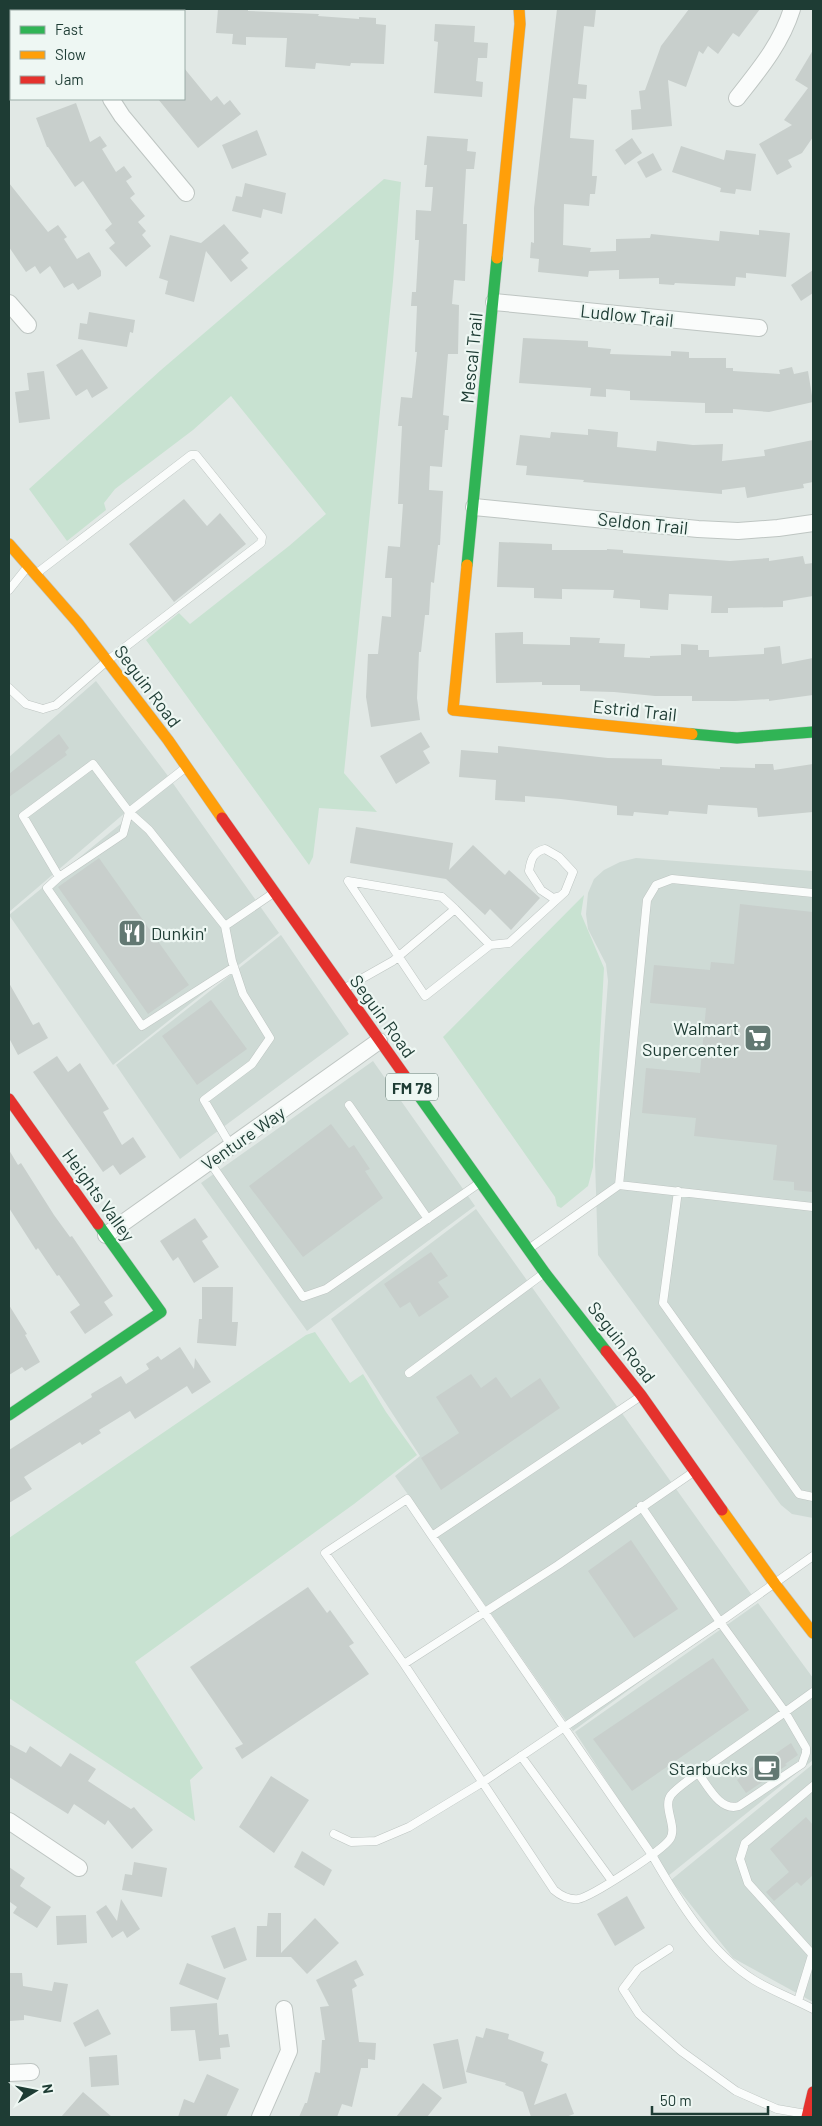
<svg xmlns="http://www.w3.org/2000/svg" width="822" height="2126" font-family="Barlow,sans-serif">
<rect width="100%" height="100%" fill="#e1e8e5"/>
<path fill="#cedad5" d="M96,681L168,776L9,912V757Z
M172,782L279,933L113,1065L9,915Z
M636,858L813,871V1518L792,1514L781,1505L598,1255L595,1160L608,981L606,964L588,929L586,914L588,893L594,879L604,870L620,862Z
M281,935L349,1034L180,1159L116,1065Z
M373,1061L475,1206L307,1331L201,1183Z
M476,1209L754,1598L573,1731L395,1476L420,1456L331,1319Z
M758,1603L813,1678V1760L668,1876L575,1732Z
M813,1764V2002L733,1958L671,1880Z"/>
<path fill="#c8e2d1" d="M384,179L401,182L393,281L344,773L377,812L319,808L313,857L309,865L146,640L179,613L190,624L289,546L326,514L231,396L193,430L115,489L104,503L106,510L67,541L29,489L161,370Z
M584,895L581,914L604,968L593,1167L588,1186L561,1208L557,1206L555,1197L443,1037Z
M315,1332L350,1383L363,1374L386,1412L417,1455L354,1504L135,1662L203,1768L190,1780L195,1821L9,1698V1538L306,1335Z"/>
<path fill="#c8cfcc" d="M218,9H248V11L319,14L318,16L359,19V17L376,18V24L386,25L384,64L351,63L350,66L316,63L315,69L285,67L287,38L246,37V45L232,44L233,34L216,33Z
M557,9H596L594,27L584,26L578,84L587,85L586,99L573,98L570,138L594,140L592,176H597L595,194H590L589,206L564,204L563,245L591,248L590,252L616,251V239L650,238L651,234L719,241L720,231L759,235V230L790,233L786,277L746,273V278L736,277L735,286L675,283L674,285L659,284V278L619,279V270L589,271L588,277L538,272L539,259L530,258L531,242L534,243V208Z
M689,9H760L739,37L733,33L718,54L708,46L703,54L699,51L686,87L668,80L672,126L632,130L631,110L641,109L639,91L645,90L661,46Z
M435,24L475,26L474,42L488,43L487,58H478L476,81L483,82L482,97L434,93L438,42L434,41Z
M813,50V137L802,153L788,160L792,167L777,175L759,144L792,125L784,120L808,88L795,80Z
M184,68L211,101L217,96L224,105L230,100L241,114L198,148L158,99H184Z
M76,103L90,142L100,136L107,146L102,149L116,172L124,166L132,177L126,181L135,194L130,198L145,216L138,222L146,231L142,235L151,246L126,267L109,248L115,243L105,230L112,224L83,181L75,187L48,147H47L36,118Z
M257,130L267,155L232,169L222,145Z
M427,136L468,139L467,151L476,152L474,169H466L463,224H467L465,281L454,280L452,304L459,305L458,354H448L443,415L449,416L448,430H445L442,467L430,466L429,490L443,491L440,545H438L434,583L431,582L429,615H425L421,652H419L417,698L420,720L371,727L366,697L368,654H378L382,616L391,617L392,578H385L388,546L400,547L403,504H398L402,426H398L401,397L412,398L417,352H415L417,306H411L412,292H416L419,240H415L416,210L431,211L433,187H425L427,165H424Z
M632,138L642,153L625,165L615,150Z
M681,146L724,160L726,150L756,154L751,191L736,189L735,194L720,192L721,188L672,172Z
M653,153L662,170L646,178L637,162Z
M9,183L48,232L58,225L67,237L64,239L77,259L89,252L101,271V276L78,290L73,283L64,288L50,266L40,274L35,266L26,272L9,247Z
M245,183L286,193L282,214L263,209L261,218L232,211L236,196L242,197Z
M224,224L249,253L241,260L248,268L231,282L206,251L194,302L165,294L168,281L159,278L170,235L201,243Z
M813,270V293L801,301L791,285Z
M89,312L135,320L133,333L130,332L127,347L78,339L80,323L87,324Z
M523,338L588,341V347L611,349L610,354L671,356V351L689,352V358H726V368H733V371L780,374L779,370L792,367L794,374L808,371L813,402L769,412L733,409V413H705V403L630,400V391L606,389V397L590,396L591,388L519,383Z
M82,349L108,388L92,398L87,389L76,396L56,365Z
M44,371L50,419L19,423L15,392L29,390L27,373Z
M588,429L618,432L617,447L656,451L657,441L693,445L723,444L722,461L765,456L764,450L813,440V482L803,484L804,488L747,498L745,487L722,490V494L583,482L584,480L526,475L527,466L516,465L520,435L550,438L551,432L588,435Z
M184,499L207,526L220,513L246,544L174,602L129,544Z
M499,542L552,544V550H607V549L623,550V553L730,561L769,558V561L803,556L805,564L813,563V596L783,601V607L728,608V613H711L712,596L669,594L668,610L640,608V600L613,598L614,590L562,589V599L534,598V588L497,587Z
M523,632V644L570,645V637L600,638L599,643L625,644L624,657L650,658V656L681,655V644L698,645V650H709V657L764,654V648L780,646L782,664L813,658V695L769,701V699L735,701H692V696H655L614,692L580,691V685H542V682L496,683L495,633Z
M421,732L430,747L423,751L430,763L396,784L380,756Z
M59,734L69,748L65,752L67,755L9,797V774Z
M498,746L608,758L662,759V765L720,769V767L755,768V764H773L774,770L813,764V812L758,817L757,808L708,805L707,814L669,811L668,815L634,812L633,816L617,815V806L561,799L525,796V802L495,800L496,780L459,777L461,750L498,753Z
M356,827L453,843L449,870L473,845L505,875L509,870L540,898L511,930L490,909L485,915L446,879L350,863Z
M99,858L189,985L148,1014L58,887Z
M740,904L813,912V1192L794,1190V1182L773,1180L777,1145L694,1136L696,1118L642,1113L646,1068L700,1073L706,1008L650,1003L654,965L710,970L711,962L734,964Z
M9,983L33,1025L39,1022L48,1038L18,1055L9,1038Z
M211,1000L247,1049L197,1085L162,1036Z
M57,1056L68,1072L80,1063L109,1109L103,1112L122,1145L133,1137L146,1157L120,1175L113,1165L103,1172L33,1072Z
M331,1124L349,1148L354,1145L370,1169L365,1171L383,1198L303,1257L249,1186Z
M9,1150L18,1165L21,1163L54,1215L70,1237L72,1236L113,1296L104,1302L113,1315L85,1334L70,1312L80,1305L59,1275L57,1276L38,1248L36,1250L9,1208Z
M195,1218L208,1237L202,1241L219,1267L194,1283L178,1257L173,1261L160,1241Z
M431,1252L448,1276L438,1282L449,1297L419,1317L410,1302L400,1308L384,1284Z
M202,1287H233L232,1322H238L236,1346L197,1343L199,1319H202Z
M9,1305L27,1334L25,1335L40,1362L25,1371L22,1367L9,1375Z
M180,1347L194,1369L195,1358L211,1382L192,1394L187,1386L135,1419L130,1411L99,1430L101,1433L82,1445L80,1442L24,1477L32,1489L9,1503V1450L92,1397L91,1394L121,1376L126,1384L149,1369L146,1364L158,1356L161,1360Z
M471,1374L481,1388L496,1377L511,1398L540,1378L560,1408L441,1490L421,1458L459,1433L436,1397Z
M631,1540L678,1609L634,1638L588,1571Z
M308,1587L327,1613L330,1610L354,1643L349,1646L369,1674L242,1759L235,1748L243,1744L190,1667Z
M713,1658L749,1710L632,1791L593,1739Z
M791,1743L798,1755L785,1764L787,1765L746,1793L737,1780L758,1762L760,1764Z
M9,1744L26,1753L30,1746L61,1767L70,1753L96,1769L88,1781L131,1809L134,1807L153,1830L132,1849L108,1820L105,1825L74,1804L68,1814L9,1777Z
M271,1776L309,1800L274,1853L239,1827Z
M806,1817L813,1825V1875L801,1886L797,1882L774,1901L766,1892L789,1872L770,1849Z
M302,1851L332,1870L324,1886L294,1867Z
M134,1862L167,1868L162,1897L122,1890L125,1874L132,1875Z
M9,1867L25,1878L20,1886L51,1907L37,1928L13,1913L17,1907L10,1902L9,1904Z
M627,1896L645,1928L615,1946L597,1914Z
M121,1899L140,1929L127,1938L123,1931L112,1938L96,1912L106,1905L117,1921Z
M268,1913H281V1953L315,1918L339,1943L307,1974L291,1957H256L257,1926H267Z
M86,1915L87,1943L57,1945L56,1916Z
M235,1927L247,1960L224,1969L211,1936Z
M356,1960L364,1975L354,1980L357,1986L352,1989L359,2042L376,2043L375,2060L368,2059V2068H361L352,2107L342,2104L337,2117H299L305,2103H307L315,2072L320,2073L322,2040H325L320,2007L329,2006L316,1980Z
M187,1963L226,1978L218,2000L179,1984Z
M9,1973H22L23,1986L52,1991L54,1982L68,1984L61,2022L24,2015V2020L9,2021Z
M217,2003L219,2035L228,2034L230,2047L220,2048L221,2059L199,2061L195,2030L171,2031L170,2007Z
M98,2009L111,2034L85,2047L73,2023Z
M486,2028L509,2034L508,2039L544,2052L541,2061L548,2064L534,2105L566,2093L574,2114L566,2117H531L523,2092L505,2085L506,2083L466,2072L476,2036L483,2038Z
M458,2039L467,2083L443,2089L433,2044Z
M117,2055L119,2085L91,2087L89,2057Z
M207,2074L239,2089L226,2117H178L184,2099L194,2103Z
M423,2083L442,2098L427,2117H396Z
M83,2092L112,2117H61Z"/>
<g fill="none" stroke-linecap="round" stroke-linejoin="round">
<defs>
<path id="lane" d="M9,590L25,570
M9,688L26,704L43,709L56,705L107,661L261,543L262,537L196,455H191L37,573
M185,768L129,812L123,834L59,877L23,816L93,764L129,812L149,830L225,926
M59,877L47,888L142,1026L234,967
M455,909L442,897L348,881L425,996L490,945
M347,987L393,961L455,909L490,945L509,943L565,892L573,872L559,857L545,849C533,852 531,859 529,871L541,890L553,898L560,896
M349,1105L428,1219
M231,1146L204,1100L252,1064L270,1038L243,994L232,961L225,926L272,894
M209,1161L303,1297L326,1289L478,1184
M619,1185L647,900L656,885L672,879L813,893
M678,1191L663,1303L799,1494L813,1497
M530,1248L619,1185L813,1207
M409,1373L543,1274
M638,1398L432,1536L407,1499L325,1553L404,1664L554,1890C561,1896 568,1900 578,1899C591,1897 662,1851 670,1839C678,1827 662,1807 671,1795C679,1785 703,1770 714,1762C747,1739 780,1716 813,1692
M641,1506L720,1622L785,1712L806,1748V1753L802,1764L739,1806C720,1812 708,1786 698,1773
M432,1536L652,1855C678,1900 709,1952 754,1980C772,1991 794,1999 813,2009
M404,1664L558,1565L692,1473
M521,1756L612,1881
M334,1834L351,1842L376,1841L409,1827L483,1782L720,1622L813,1556
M669,1949L638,1969L623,1989L639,2014L681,2051L736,2091L777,2109L806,2114
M812,1954L748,1883L740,1859L745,1843L813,1786
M798,2001L813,1952"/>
<path id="street" d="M104,11V9
M737,98C759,70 781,44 792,9
M111,99L122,116L186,193
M494,302L759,328
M9,303L28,325
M474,507L698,529L738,531L778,528L813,523
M106,1235L379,1041
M9,1821L79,1868
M9,2073L31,2072
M260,2117L289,2051L284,2009"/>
<path id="fast" d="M467,565L497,258
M692,734L737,738L813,732
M407,1079L545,1273L606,1351
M9,1415L161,1312L98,1224"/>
<path id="slow" d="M497,258L520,24L519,9
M9,544L78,623L168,740L222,818
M467,565L453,710L692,734
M722,1510L775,1584L813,1633"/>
<path id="jam" d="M222,818L407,1079
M9,1099L98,1224
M606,1351L641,1395L722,1510
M807,2117L813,2092"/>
</defs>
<use href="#lane" stroke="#bec5c2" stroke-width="9"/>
<use href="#street" stroke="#bec5c2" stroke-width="18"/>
<use href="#fast" stroke="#bdc5c2" stroke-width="12"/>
<use href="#slow" stroke="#bdc5c2" stroke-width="12"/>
<use href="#jam" stroke="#bdc5c2" stroke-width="12"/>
<use href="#lane" stroke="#fafcfb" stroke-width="8"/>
<use href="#street" stroke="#fafcfb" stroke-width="16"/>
<use href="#fast" stroke="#30b455" stroke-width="11"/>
<use href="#slow" stroke="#ff9f0a" stroke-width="11"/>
<use href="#jam" stroke="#e5322d" stroke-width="11"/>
</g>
<defs>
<symbol id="restaurant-square" viewBox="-11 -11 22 22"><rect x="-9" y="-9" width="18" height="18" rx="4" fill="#627872" stroke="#eef7f3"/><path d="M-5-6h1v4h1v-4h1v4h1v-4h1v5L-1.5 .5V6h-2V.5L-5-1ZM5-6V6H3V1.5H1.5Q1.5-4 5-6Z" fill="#fff"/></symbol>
<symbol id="supermarket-square" viewBox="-11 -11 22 22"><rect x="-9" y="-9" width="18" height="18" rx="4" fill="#627872" stroke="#eef7f3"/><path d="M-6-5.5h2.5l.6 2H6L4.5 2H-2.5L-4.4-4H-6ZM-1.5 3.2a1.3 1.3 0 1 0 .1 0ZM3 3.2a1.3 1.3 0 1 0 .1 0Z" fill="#fff"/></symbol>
<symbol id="cafe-square" viewBox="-11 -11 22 22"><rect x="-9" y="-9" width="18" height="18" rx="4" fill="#627872" stroke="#eef7f3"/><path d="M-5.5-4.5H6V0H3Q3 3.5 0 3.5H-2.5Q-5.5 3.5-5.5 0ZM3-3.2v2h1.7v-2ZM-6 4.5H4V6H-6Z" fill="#fff"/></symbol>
</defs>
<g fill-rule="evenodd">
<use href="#restaurant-square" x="116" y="917" width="32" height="32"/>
<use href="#supermarket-square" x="742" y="1022" width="32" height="32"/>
<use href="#cafe-square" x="751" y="1752" width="32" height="32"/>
</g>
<g text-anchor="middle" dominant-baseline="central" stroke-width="4.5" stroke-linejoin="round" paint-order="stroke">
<rect fill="#eef7f3" stroke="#5c746d" stroke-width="1" x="386" y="1073.5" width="52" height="27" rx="4"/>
<g font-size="16" font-weight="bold" fill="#1e3c34">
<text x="412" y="1087">FM 78</text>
</g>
<g font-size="18" fill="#1e3c34" stroke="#eef7f3">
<text transform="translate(627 315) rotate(6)">Ludlow Trail</text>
<text transform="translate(471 358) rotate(-84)">Mescal Trail</text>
<text transform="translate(643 523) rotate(6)">Seldon Trail</text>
<text transform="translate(148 686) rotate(53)">Seguin Road</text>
<text transform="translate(635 710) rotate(6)">Estrid Trail</text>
<text transform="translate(383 1016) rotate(54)">Seguin Road</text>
<text transform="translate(243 1138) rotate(-35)">Venture Way</text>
<text transform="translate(99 1195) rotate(54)">Heights Valley</text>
<text transform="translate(622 1342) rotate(52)">Seguin Road</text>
</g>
<g font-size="18" fill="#1e3c34" stroke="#eef7f3" text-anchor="end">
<text x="151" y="933" text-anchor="start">Dunkin'</text>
<text x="739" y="1028">Walmart<tspan x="739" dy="21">Supercenter</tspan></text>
<text x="748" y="1768">Starbucks</text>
</g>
</g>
<rect width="822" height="2126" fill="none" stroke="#1e3c34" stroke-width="20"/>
<rect x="10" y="10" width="175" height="90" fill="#eef7f3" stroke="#9baca7"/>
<rect x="20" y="26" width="25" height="8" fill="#30b455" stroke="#9baca7"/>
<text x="55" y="35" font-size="15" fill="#1e3c34">Fast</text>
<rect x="20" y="51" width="25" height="8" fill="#ff9f0a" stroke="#9baca7"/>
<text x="55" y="60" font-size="15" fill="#1e3c34">Slow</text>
<rect x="20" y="76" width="25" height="8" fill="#e5322d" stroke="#9baca7"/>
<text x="55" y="85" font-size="15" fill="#1e3c34">Jam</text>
<g transform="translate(35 2091) rotate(80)" stroke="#eef7f3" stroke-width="4" paint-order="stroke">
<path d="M0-4L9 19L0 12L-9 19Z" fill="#1e3c34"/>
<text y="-8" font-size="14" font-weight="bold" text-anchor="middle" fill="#1e3c34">N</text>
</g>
<path d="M652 2106v8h116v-8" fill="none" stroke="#1e3c34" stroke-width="2.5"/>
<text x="660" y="2106" font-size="15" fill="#1e3c34" stroke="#eef7f3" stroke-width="4" paint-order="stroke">50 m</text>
</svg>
